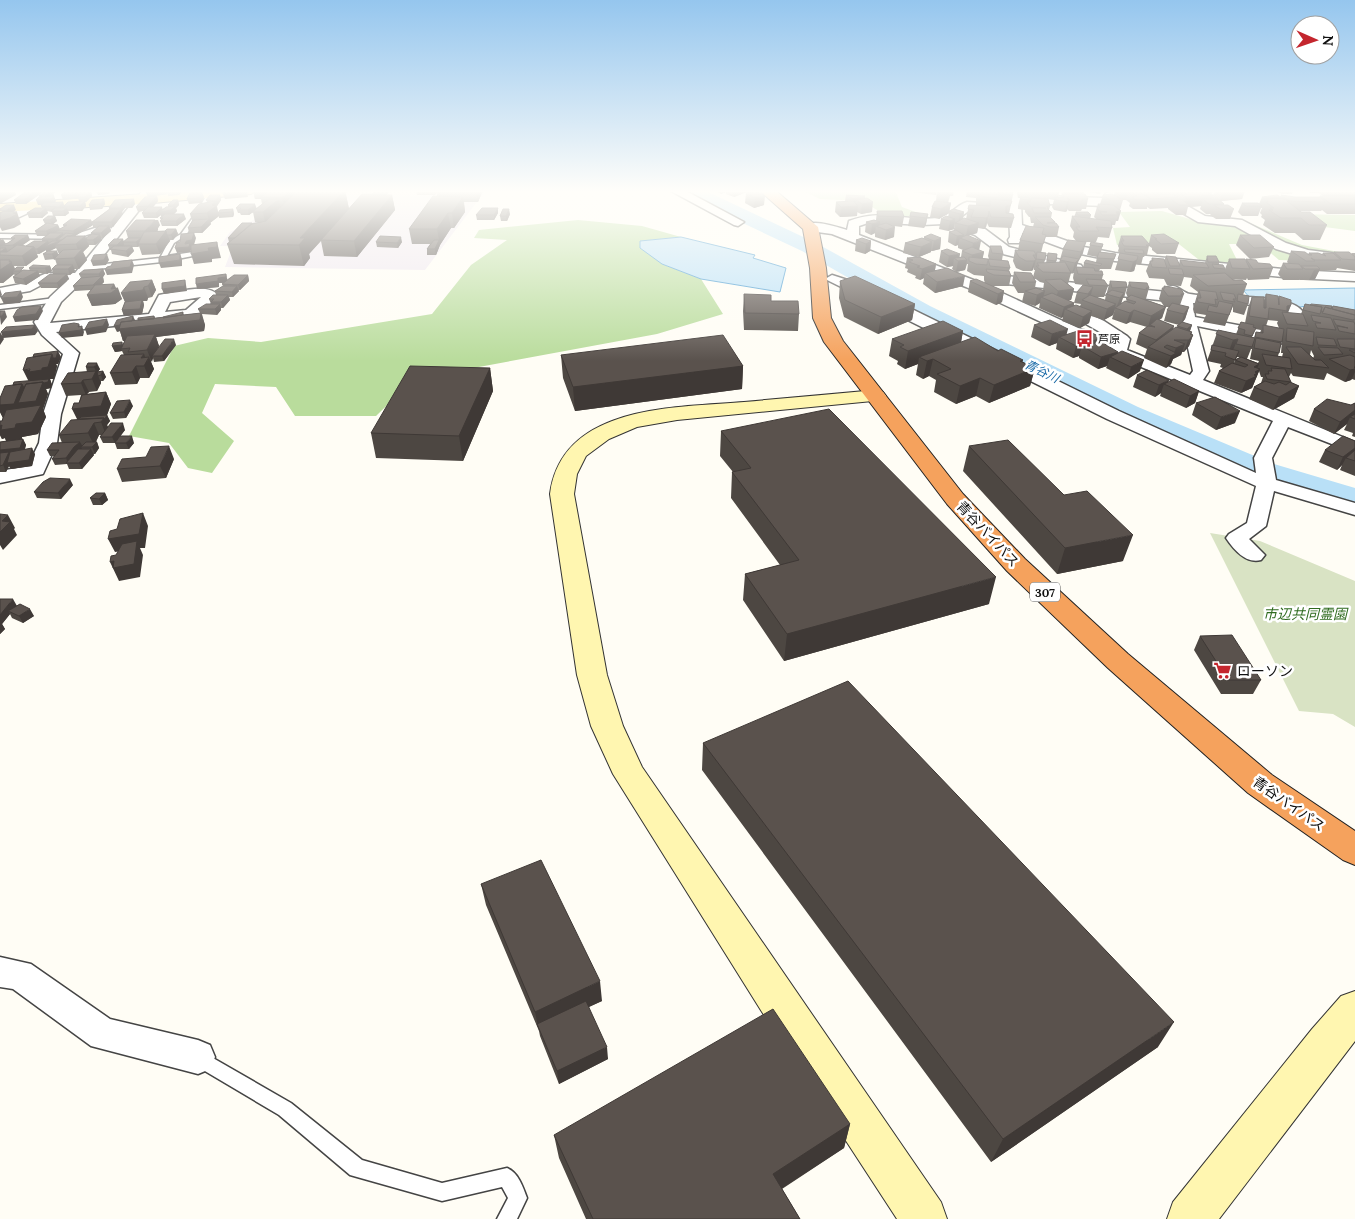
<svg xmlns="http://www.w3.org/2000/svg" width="1355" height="1219" font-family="Lora,'Noto Sans JP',serif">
<rect width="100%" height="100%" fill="#fffdf5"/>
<path fill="#eee6ef" d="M294,190H486L425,270L225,267L233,246H220L230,232L257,218Z"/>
<path fill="#b9dc9c" d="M802,190H895L902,207L932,218L887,216L862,201L820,199Z
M1162,211L1204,223L1243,220L1302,245L1355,255L1346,262L1279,260L1260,244H1229L1240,266L1203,263L1175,241L1141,243L1144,247L1117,245L1113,228L1130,227L1119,212Z
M1285,214L1355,215V231L1302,224Z
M578,220L642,226L681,237L640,241L662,264L701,279L723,314L657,334L414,379L376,416H295L276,387L215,384L202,413L234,441L212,473L188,468L169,443L129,436L174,346L208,338L261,342L432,314L471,265L507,240L474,238L479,230Z"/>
<path fill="#d9e3c4" d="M1210,533L1260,541L1355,581V727L1333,714L1299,711Z"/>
<path fill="#b9e0f7" stroke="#3f96cf" d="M681,237L755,255L753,258L786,268L780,292L701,279L662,264L640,248V241Z
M1355,288V312L1348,313L1327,308L1306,306L1295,308L1251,299L1243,290Z"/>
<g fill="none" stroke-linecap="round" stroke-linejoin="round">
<path fill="#b9e0f7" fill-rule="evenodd" d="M679,190H704L816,243L930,306L1138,407L1274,464L1355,488V507L1252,476L1118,419L914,316L802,251L681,194Z"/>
<defs>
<path id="lane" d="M207,194L212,195L205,209L185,236L174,243L167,256L206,250L208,251V253L162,262L87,270L84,268L87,266L160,258L169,241L181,234L199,209Z
M109,227L112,229L111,230L96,232L74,239L0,238V234L73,235L95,228Z
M55,298L59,300L58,302L0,309V305Z
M199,1050L291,1103L362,1160L442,1183L507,1168C518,1172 523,1187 527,1198L517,1219H497L508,1198L502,1187L442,1201L357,1177L350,1175L279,1115L193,1064L190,1058L193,1052Z"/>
<path id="street" d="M42,190H56L26,214L0,226V217L18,208Z
M143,190H155L85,279L61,302L50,323L149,314L159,295L164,294C179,292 208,282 219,296L195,317L190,318L56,332L79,353L61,414L57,443L43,474L0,483V471L28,466L39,443L43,414L63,354L42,335L34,322L50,297L67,281H49L30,291L0,296V288L21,284L47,273H75ZM201,297L186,310L165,312L170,302Z
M669,190H684L744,222L738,226L734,225Z
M1008,190H1020V195L1103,198L1106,193L1132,190L1128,195L1114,199L1110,205L1106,206L1021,203L1022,225L1084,247L1115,253L1293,270L1355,273V281L1293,278L1115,261L1076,253L1022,233V238L1019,243H1009L1008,240L1010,237Z
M1154,190H1168L1165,193L1205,216L1242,220L1286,243L1308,250L1355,256V264L1306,258L1276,249L1235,226L1198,222L1156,198Z
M967,202L999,204L1005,208L999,212L970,210L955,221L985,229L1009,247L1081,265L1083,268L1076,272L999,253L975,235L943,224L922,225L871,222L859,226V235L976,281L1113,344L1114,340L1056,307L1063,303L1068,304L1104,321L1127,336L1130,339L1127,350L1190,375L1193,371L1178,302L1006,284L999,280L1006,276L1167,292L1168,287L1173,286C1179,287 1184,293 1190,294C1215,299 1289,291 1303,312L1301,322L1293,327L1285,322L1288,314C1259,301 1224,304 1193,303L1195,317L1285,334L1293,339L1285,344L1197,326L1209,371L1203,380L1355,442V453L1288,427L1272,458L1276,480L1355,503V515L1274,491L1266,526L1249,539L1265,555L1261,560C1246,564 1234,550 1226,538L1229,534L1247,523L1256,486L1107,419L825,279L832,275L863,285L1119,411L1256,473L1254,458L1273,421L1112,355L966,287L832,234L810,231L804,227C812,218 836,227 847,230L849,221C883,208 904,222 937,218C951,216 956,205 967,202Z
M0,957L31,964L110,1019L198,1040L210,1045L215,1057L210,1069L198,1074L91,1046L13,989L0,987Z"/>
<path id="secondary" d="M876,390L883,392L886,396L883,400L677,420L637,427L609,439L586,456L577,474L574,494L607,675L623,726L642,767L941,1202L947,1219H897L762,1012L613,774L591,726L577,675L550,494C562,404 675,408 744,402C788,398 832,394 876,390Z
M1355,991V1041L1219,1219H1167L1173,1202L1312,1029L1341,996Z"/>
<path id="primary" d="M202,190H258L251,194L142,204L0,212V204Z"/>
<path id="highway" d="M759,190H775L818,227L826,268L831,318L843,341L963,494L1025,559L1128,654L1272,775L1355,831V865L1343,860L1248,793L1108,668L1007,571L947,504L824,342L813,318L810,268L803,229Z"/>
</defs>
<use href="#lane" stroke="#444" stroke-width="3"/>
<use href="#street" stroke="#444" stroke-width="3"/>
<use href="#secondary" stroke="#333" stroke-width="2"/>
<use href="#primary" stroke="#222" stroke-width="2"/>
<use href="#highway" stroke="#222" stroke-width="2"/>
<use href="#lane" fill="#fff" fill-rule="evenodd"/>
<use href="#street" fill="#fff" fill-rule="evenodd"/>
<use href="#secondary" fill="#fff6b0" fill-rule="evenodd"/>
<use href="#primary" fill="#f9d66b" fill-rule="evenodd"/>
<use href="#highway" fill="#f5a25d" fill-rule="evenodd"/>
</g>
<path fill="#4d4742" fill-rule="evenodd" d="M0,190H24L20,192H15L16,195Z
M28,190H42L43,192L26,204H16L14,200Z
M67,190L91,191L92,196L86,202H85L86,206L82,211H68L69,213L65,216H55L57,221L53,224L58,225L60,229L64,227L63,225L91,220L92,222L109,209V208L115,200L135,204L132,208H125L122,212L123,214L113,227H110L111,231L103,238H101L102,240L95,245H89V246L83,252L87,260L79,269H74L75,271L70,275H67L69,279L59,288H41L38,283L53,274L52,269L57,265L55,259L45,260L43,254L46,252V250L39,254H37L38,257L26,266H14L15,269L30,271L29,268L50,266L52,271L47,274L39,273L40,276L26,285L15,283L13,277L15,276L14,274L3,283H0V238L6,244L12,240L11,238L30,240L23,245L26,246L42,241V239L46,236H37L35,231L45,224L43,220L53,216L52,212L47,211L48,213L42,218H29L27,213L42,208L41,206L42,205H38L39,196L52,191L54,196H53L56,201L55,202L64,205L79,201L78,198L75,199L63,200L61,195ZM93,225V227H98L91,233V235L86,238L85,236H75ZM56,248L59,254L58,255L50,251Z
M121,190H144L143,192Z
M147,190H183L179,195L168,196V194L149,196H157L158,201L153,207L162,209L168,207V205L178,200L179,205L176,208L177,211L174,214L186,219L177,226H162L160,221L161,220L160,218L162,217L161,215L157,218H144L142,213L144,211L138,212L136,207L148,197L146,192Z
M184,190H206L202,193L204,197L201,203L189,204L187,199L202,193L185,192Z
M253,190H345L349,209L390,195H392L395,210L357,257L324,256L321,241L309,254L310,258L304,266L234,264L227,244L229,242L228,238L252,223L259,222H255L253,212L249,215H241L240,213H238L236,208L256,209L262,204L261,199H255Z
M416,190H483L478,202H464L465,212L454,228H451L440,245L436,255H427V249L430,244H412L409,229L437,196V193L435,195H417Z
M714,190H747V192L734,197L726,194V192L721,194Z
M902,190H911V191H902Z
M912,190H936V195L912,192Z
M937,190H954L953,196H950L948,203H951L949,211L964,212L963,219H966L969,205H976V198L966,197L967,190H1011L1010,191L1013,195L1009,214L1014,218L1011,228L989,227L987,223L986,227L984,229L978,228L977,233L968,236L979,250L984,252L982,259L987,264L989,259L988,256L990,246L1003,254L1002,260L1010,268L1009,271L1011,276L1009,286H992L1004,291L1002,302L996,305L968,292L970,281L985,283L984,280V276L974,275L967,271L968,264H967L965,270L956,272L952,269L953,266L947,267L939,262L941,251L959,257H961L962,251L963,250L958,248V245L955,246L948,242L949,232L954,231L955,223L954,229L948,231L939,229L941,219L948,217L949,213L939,219L930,217L932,207L936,201Z
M1018,190H1060L1058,197H1061L1063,190H1102L1100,194L1084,191V194L1088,199L1086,209H1082L1081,211H1069L1067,209V211L1065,212L1054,210L1052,207L1054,200L1048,199L1050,206L1049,210L1052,213L1051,218L1059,227L1057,237H1045L1041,253L1045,260L1044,263H1046L1048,253L1057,254L1056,263H1059L1063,249L1076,241L1073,237L1074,232L1070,226L1072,216L1074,217L1076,212L1091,215L1090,219H1096L1094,217L1097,207L1098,204H1100L1103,195H1114L1115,190H1213L1211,195H1213L1215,190H1245L1242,199L1221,201L1224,204V205L1234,209L1230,219H1216L1210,215L1211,214H1206L1200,209L1201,206L1188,207L1186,215H1176L1168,209V208L1150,209L1147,207V209H1133L1129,206L1130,203L1126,200H1123L1120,210H1119L1118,221H1116L1115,225H1112V228L1109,238L1098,237L1096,242H1080L1083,253L1078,262L1076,267L1083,268L1084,263L1096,262L1097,257L1087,255L1090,245L1103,244L1101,252L1116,254L1111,269H1100L1099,271L1103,275L1102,279L1108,286L1104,297H1095L1105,300L1106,294H1107V292L1110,281L1127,287L1124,298H1123L1121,304L1126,301L1128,298L1126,293L1129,282L1149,288L1146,299H1144L1164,306L1159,299L1162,288H1163L1164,286L1184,294L1180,305H1179L1189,307L1185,319L1182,322L1192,325L1190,331L1192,334L1193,335L1189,346L1184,352H1182L1181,355L1173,359L1171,364L1166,368L1144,358L1147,349L1136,344L1139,333L1147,327L1130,322L1126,324L1112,319L1115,309L1113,315L1104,320L1091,316L1089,323L1080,328L1062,321L1063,317L1061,318L1039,308L1040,303L1035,306L1022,302L1024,293H1018L1012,283L1014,272L1036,282L1035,288L1043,290L1044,283L1040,282L1033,277L1035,270H1034V266L1033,270L1031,271H1023L1016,268L1013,261L1015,250H1018L1020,240L1033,227L1034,223H1031L1030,217H1029L1025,212V210L1018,209V206L1020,198H1018L1017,193ZM1074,271L1073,278L1075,284L1084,285L1077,292L1074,303L1081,304L1080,306H1074V303L1068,300H1071L1074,289L1068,284L1071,273L1072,274ZM1165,307H1169L1167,310L1164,321L1179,325L1177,327L1173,329L1174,326L1159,320L1162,318Z
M1274,190H1294L1292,194H1282Z
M1306,190H1353L1355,192V214H1327L1322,210L1321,211H1300L1327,225L1320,240H1303L1295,233H1275L1263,225L1265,220L1261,217L1262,215L1260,213L1262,208H1261L1258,216H1242L1238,212L1242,203L1259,204L1262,197H1280L1281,195L1295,197H1319L1320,196H1323L1319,193H1310Z
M756,191L764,205L754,208L745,203L746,193Z
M220,195L221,200L217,206L218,212L233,209L234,214L233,217L219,218V216L210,223L211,224L202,233H189L188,228L192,221L190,214L207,202L206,200Z
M846,195L865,196V199L872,212L861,214L857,212V216L840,217L835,212L836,202L845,201Z
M104,199L105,204L102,209L90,210L89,205Z
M877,211L904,217L902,227L894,226V237L885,240L875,237V233L871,235L865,232L866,222L876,220Z
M498,213L494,220H477L476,215Z
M510,214L507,221H501L500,216Z
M928,214L926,224L924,228L908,226L910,216Z
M160,225L158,228V230L157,231H165L176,229L178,234L173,240H169L170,241L160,254L142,255L139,246L138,247H132L134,251L128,257L112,254L111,250H110L108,245L123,239L124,242L128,238L126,231Z
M1151,235L1179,243L1175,254H1157L1152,250V248L1149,246L1147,255H1145L1144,257H1143L1141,265L1136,264L1134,271L1130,272L1115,270L1120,254L1118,251L1119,248L1118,246L1121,236L1149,243Z
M1240,235L1274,247L1269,257L1250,259L1236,245Z
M924,237L941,238L940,249L932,251H931V252L919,257L903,253L905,243L924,238Z
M856,240L871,241L870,251L865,254L855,251Z
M376,242H402L398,248L377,247Z
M1291,251L1308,254L1309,253L1322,254L1323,253H1333L1334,252L1351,254L1352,253H1355V271L1337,268L1336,270L1319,271L1315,279L1309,280H1300L1299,279V280H1283L1278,274L1283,263L1289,264L1287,262Z
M1166,256L1179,264L1180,260L1205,263L1207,256L1219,262V265L1225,269L1229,259L1246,261V259L1273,268L1269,279L1248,280L1247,278L1246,280L1233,279L1247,284L1243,295L1248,304L1244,315L1233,312V306L1230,313L1225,326L1203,322L1206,315L1194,313L1193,309L1198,292L1190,286L1192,278L1184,277L1181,286L1167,285L1164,279L1165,274L1164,279L1149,278L1146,271L1150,261H1151L1152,258L1164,261Z
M907,258L936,264L935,270L963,286L935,293L923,284L924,278L920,280L915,278L916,276L907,272L908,269L905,268Z
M103,269L105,274L103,277L104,282L101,285L114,284L122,299L115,304L92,306L87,295L91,290L75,291L73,286L81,278L79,274Z
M248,275L249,281L240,290H238L239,291L233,297H229L230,300L223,308H221V310L217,315L202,314L205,325L204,331L156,337L159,346L157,349L176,345L164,361L154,362L153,358L151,362L154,369L149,378H140L137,384L115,385L110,373L124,355L122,351L115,352L112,346L123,345L125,341H123L120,331L117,332L135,321L154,316L155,318L200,313L198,309L211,304L209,299L216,295L215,291L223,286L222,284L224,283H219V287L197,289L228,280Z
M152,280L156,290L152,297L148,298L147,301H143L144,305L142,314L124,316L122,310L125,302L121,293Z
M840,281L915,304L912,320L878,334L844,317L839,298Z
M744,294L799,314L798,331L744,330L743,311Z
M1266,294L1278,299L1279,296L1291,305L1288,313L1301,314L1305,304L1331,309L1333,306L1355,310V380L1352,379L1351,380L1345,382L1327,373L1324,380L1293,376L1291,373L1289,377L1290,382L1299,386L1294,398L1273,410L1249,399L1254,387L1261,383L1263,377H1261L1259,371L1252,388L1241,393L1214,383L1219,371L1223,368L1220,367L1221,364L1207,361L1218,330L1236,334L1241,322L1245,323L1248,308L1252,297L1264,300ZM1268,320L1278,321L1277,323L1279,328L1266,326ZM1255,329L1261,330L1260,333L1256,332L1254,338L1252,337ZM1282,341L1281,353H1283L1282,357L1278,356ZM1251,349H1252L1250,359L1259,361L1258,363L1247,359ZM1311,350L1314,356L1313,358L1310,355ZM1237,357H1240L1235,360L1234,363Z
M1034,325L1066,335L1102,338L1100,344L1118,353L1140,371L1128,379L1106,368L1107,366L1098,369L1079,358V356L1073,358L1056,349L1057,343L1049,346L1031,337Z
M963,331L961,342L998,351L1035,368L1030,386L989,403L976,396L956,404L934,392L936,380L929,376L923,379L916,375L918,364L905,369L897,364L898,361L889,356L892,339Z
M561,355L743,366L742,389L575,411L563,378Z
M61,357L58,364H56L57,366L54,379H50L52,385L51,388L46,389L48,394L43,409L46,417L38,434L22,437V439H23L26,445L25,449L35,454L32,466L11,469L9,466L6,472H0V442L6,441L5,438L2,439L0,435V421H2L3,418L0,412V398L13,385L29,381Z
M88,363L100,369L98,372L103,371L106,377L103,381H101V383L97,391L89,392L87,394L106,392L111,404L107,415L110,421L107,425L108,427L125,430L115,443H103L100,437L101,435H99L96,442H97L99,448L95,454H93L94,455L82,469H69L67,464L55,465L52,459L54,456H50L47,450L62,443L59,435L77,420L79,403L81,395L66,396L61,384L87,372L86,367Z
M490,368L493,391L463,461L376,458L371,433Z
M1137,375L1167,383L1199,391L1195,403L1186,408L1160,396L1161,393L1155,397L1133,387Z
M1196,403L1235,423L1216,430L1192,415Z
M1355,403V437L1352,436L1353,433L1344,430L1347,424L1334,434L1309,421L1314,409L1351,405Z
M133,406L126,418L113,419L110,413Z
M721,431L989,604L784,661L743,600L745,574L780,565L731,498L732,472H733L720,456Z
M1355,441V476L1340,470L1342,465L1337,470L1319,462L1325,450Z
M115,443H134L129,449H117Z
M969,446L1123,561L1057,574L963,471Z
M174,459L166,478L122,482L117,469Z
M73,485L61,499L37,498L34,492Z
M96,493H105L108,500L102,505H93L90,498Z
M0,599L17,606L34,616L23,623L12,618L10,614L2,624L5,629L0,634Z
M1200,636L1261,680L1253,694H1221L1194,650Z
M703,743L1158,1047L991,1162L702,770Z
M481,884L602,1001L588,1007L608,1059L559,1084L540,1036L539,1031L486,905Z
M850,1124L844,1148L782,1189L800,1219H586L559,1158L554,1135Z"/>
<path fill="#3f3936" d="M3,190H14L16,195L0,204V192Z
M37,190H42L43,192L26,204L24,200Z
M79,190H87L81,195L80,194H76L78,198L75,199L73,195Z
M96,190H111L109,194L98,195Z
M161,190H171L166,191L168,194L148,197L146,192Z
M178,190H183L179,195Z
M247,190L248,197L225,199L223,194Z
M253,190H278L261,197V199H255Z
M292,190H302L285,208L282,198Z
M345,190L349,209L309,254L310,258L304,266L299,245L300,238Z
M477,190H483L478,202L476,192Z
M721,190H726V192L721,194Z
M734,190H747V192L734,197Z
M1129,190L1126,200H1119L1122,191Z
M1202,190H1213L1211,195L1200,196Z
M1226,190H1245L1242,199L1220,201L1223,192Z
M52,191L54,196L49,199L54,196L56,201L53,204L38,205L36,200L46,199L45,196Z
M91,191L92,196L86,202L85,197Z
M202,193L204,197L201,203L199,198Z
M220,195L221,200L217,206L215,201Z
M392,195L395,210L357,257L354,241Z
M1213,195L1210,204L1203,199L1201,206L1188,207L1189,205H1184L1186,197Z
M157,196L158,201L150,211L148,206Z
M765,196L764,205L754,208L755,198Z
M865,196L864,204L873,202L872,212L861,214L862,204L856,200L855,206H858L857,216L840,217L841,207L853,206V199Z
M463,197L465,212L454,228L452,213Z
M104,199L105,204L102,209L100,204Z
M134,199L135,204L132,208L130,203Z
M279,199L281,209L265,222L263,212Z
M178,200L179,205L176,208L177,211L173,215L161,217V215L157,218L156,213L162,207L163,211L174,208L173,205Z
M85,201L86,206L82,211L80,206Z
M215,201L219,216L210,223L207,213L212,205Z
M1069,201L1067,211L1065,212L1067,202Z
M63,202L65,207L61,212L59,207Z
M124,203L125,208L122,212L123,214L113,227L111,222L121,210L120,208Z
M951,203L949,213L939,219L941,209Z
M255,204L257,209L249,215L248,210Z
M14,205L16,210L8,216L5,211Z
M46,208L48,213L42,218L40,213Z
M67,208L69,213L65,216L63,211Z
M498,208V213L494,220V215Z
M233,209L234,214L233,217L231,212Z
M509,209L510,214L507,221L506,216Z
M1121,211L1118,221H1116L1118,215L1116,212Z
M17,212L21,224L14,228L2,231L0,227V221Z
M964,212L962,222L958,224L960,214Z
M448,213L451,228L440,245L437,229Z
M184,214L186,219L177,226L176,221Z
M928,214L926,224L924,228L926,218Z
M55,216L57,221L52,225L50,220Z
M988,217L986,227L984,229L986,218Z
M209,219L211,224L202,233L201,227Z
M955,219L954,229L948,231L950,221Z
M91,220L93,225L75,236L73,231Z
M155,220H158L160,225L158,228V230L149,241L145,231Z
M880,222L879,228L876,226L875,233L871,235L872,224Z
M979,223L977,233L966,236L968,226Z
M58,225L60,230L55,233L48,236L46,231Z
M109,226L111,231L103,238L101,233Z
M895,227L894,237L885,240L886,230Z
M176,229L178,234L173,240L171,235Z
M166,231L170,241L160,254L156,244Z
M63,233L65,238L57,240L58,242L55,245L56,248L47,252L46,250L39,254L37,249L48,241L50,245L57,242L55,239Z
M194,233L196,238L194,245L191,246L192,248L190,252L177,253L175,248L185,244L186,241Z
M28,235L30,240L15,250L13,245Z
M100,235L102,240L95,245L93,240Z
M964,235L963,239L960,238L958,245L955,246L957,236Z
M85,236L89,246L83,252L87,260L79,269L74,258L79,253L76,244Z
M401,237L402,242L398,248L397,243Z
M141,238L138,244L139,246L138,247L136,242Z
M941,238L940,249L932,251L934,241Z
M3,239L6,244L0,246V241Z
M123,239L124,245L119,250L117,245Z
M439,240L440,245L436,255L435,249Z
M871,241L870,251L865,254L866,244Z
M981,241L979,251L971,254L973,243Z
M217,242L221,258L212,259V262L194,264L191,254L208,248Z
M932,242L931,252L919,257L921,247Z
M1086,242L1083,253L1078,262L1081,252Z
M132,246L134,251L128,257L126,251Z
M34,247L38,257L26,266L22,256Z
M6,248L9,254L0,252Z
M57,251L59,256L54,260L52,254Z
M984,252L982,262H970L972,255Z
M107,254L109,260L106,265L93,266L91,261Z
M180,254L182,259V266L161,268L159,263Z
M960,254L959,261L967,260L965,270L956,272L958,261L954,258L953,266L947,267L949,256Z
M1079,259L1076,269V267L1074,271L1072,274L1075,263Z
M10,260L16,271H13L14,274L3,283H0V270Z
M132,260L134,265L132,273L107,275L105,270Z
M1036,260L1033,270L1031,271L1034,261Z
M1137,260L1134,271L1130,272L1133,262Z
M936,264L934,275L925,273L924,278L920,280L922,269Z
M73,265L75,271L70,275L68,269Z
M50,266L52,271L47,274L45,268Z
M103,269L105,274L103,277L104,282L96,290L93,285L100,278L99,274Z
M1320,269L1315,279L1309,280L1314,270Z
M38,271L40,276L26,285L23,279Z
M67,274L69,279L59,288L57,283Z
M226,274L228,282L219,283V287L197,289L196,284L218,278Z
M248,275L249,281L240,290L238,285Z
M965,276L963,286L935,293L937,282Z
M152,280L156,290L152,297L148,286Z
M185,280L186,285L187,291L164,294L162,289Z
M114,284L116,290L118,288L122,299L115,304L92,306L87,295L111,289Z
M237,286L239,291L233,297L232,292Z
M144,287L148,298L147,301H143L144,305L142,314L124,316L122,310L126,304L121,293Z
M1093,287L1090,298L1086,302L1088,294Z
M0,289L2,295L0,297Z
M1074,289L1071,300L1055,302L1058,291Z
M21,291L23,297L20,303L4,304L1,298Z
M1004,291L1002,302L996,305L998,294Z
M1045,291L1043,298L1041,297L1040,303L1035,306L1037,295Z
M1124,293L1121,304L1116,309L1120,298Z
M228,295L230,300L223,308L221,302Z
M1074,303L1072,312L1065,309L1063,317L1061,318L1064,307Z
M220,304L221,310L217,315L215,309Z
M915,304L912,320L878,334L881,317Z
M1116,304L1113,315L1104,320L1107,309Z
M1291,305L1286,316L1284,317L1287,311V306Z
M41,306L43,311L38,320L15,322L13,317Z
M1166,307L1162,318L1151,325H1150L1148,328L1151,316Z
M1189,307L1185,319L1181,325L1184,314Z
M1134,310L1130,322L1126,324L1130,313Z
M5,311L7,317L1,325L0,317Z
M1092,311L1089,323L1080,328L1083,317Z
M183,312L185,318L201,313L205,325L204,331L156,337L159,346L154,356H152L153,358L152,362L147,350L153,337L123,341L120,331L117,332L114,326L133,316L136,322L154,316L156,322Z
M107,319L109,325L106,332L87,335L85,329Z
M79,324L81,329L82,326L84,332L83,336L62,338L59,333L78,327Z
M35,325L38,331L35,335L3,338L1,332Z
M1192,325L1188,336L1183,340L1187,329Z
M1174,326L1170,338L1153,348L1156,340Z
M1068,329L1065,340L1059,337L1057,343L1049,346L1052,334Z
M963,331L960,348L919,357L918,364L905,369L908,351Z
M0,332L4,339L0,345Z
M1192,332L1190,338L1193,335L1189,346L1184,352L1190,334Z
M1102,338L1098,350L1082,346L1079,356L1073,358L1076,346Z
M174,339L176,345L164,361L162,356Z
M1238,339L1233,350L1229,351L1233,340Z
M122,342L124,348L121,349L122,351L115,352L112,346Z
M1185,344L1181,355L1173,359L1171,364L1166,368L1171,356L1174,353L1176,348Z
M58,351L61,357L58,364H56L57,366L54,379H50L52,385L51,388L46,389L48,394L43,409L46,417L38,434L22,437L21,441L7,443L5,438L2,439L0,435V426L3,418L0,412V405L22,384L29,382L23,370L42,368L52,354Z
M1118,352L1116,359L1110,357L1107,366L1098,369L1101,357Z
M144,354L147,362L149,357L154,369L149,378L141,358Z
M933,359L929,376L923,379L927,361Z
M1023,360L1019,375L1035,368L1030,386L989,403L994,385L1020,361Z
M1144,360L1140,371L1128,379L1131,367Z
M97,363L100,369L97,373L101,383L97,391L92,379L96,371L94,367Z
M1259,364L1256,371L1260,369L1252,388L1241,393L1246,381L1254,367Z
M136,366L140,378L137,384L132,372Z
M743,366L742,389L575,411L573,387Z
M490,368L493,391L463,461L459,436Z
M1355,369V372L1351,380L1345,382L1350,370Z
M103,371L106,377L103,381L101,375Z
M980,378L976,396L956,404L960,386Z
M83,380L89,392L86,395L81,383Z
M1169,380L1167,385L1164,384L1161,393L1155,397L1159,385Z
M1299,386L1294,398L1273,410L1279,397Z
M1199,391L1195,403L1186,408L1190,396Z
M106,392L111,404L107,415L110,421L107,425L109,430L106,435L101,422L78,421L72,409Z
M130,400L133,406L126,418L124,412Z
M1355,410V415L1350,417L1347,424L1334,434L1340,422Z
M1240,411L1235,423L1216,430L1221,417Z
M94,423L99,435L94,445L88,433Z
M123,423L125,430L115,443L112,437Z
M132,436L134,443L129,449L126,443Z
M23,439L26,445L23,454L32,448L35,454L32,466L11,469L9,466L6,472L0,457V450Z
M80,442L83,447H81L82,449L68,463L66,458L74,447Z
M97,442L99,448L95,454L92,447Z
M169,446L174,459L166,478L160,466Z
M1355,448V454L1346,458L1342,465L1337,470L1343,457Z
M91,449L94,455L82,469L79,463Z
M70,479L73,485L61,499L58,493Z
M105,493L108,500L102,505L99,499Z
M143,513L148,526L145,548H140L143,555L140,577L119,581L110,562L136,549L115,552L108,539Z
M8,515L15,528L14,529L17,535L3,550L0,545V532L2,521Z
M1133,535L1123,561L1057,574L1065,548Z
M996,577L989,604L784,661L787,634Z
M13,599L17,606L8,611L10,614L2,624L5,629L0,634V615Z
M30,609L34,616L23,623L19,616Z
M600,981L602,1001L540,1030L537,1024L539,1031L535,1012Z
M1174,1022L1158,1047L991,1162L1003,1139Z
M607,1047L608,1059L559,1084L557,1071Z
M850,1124L844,1148L770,1196L773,1174Z"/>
<path fill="#5a524d" stroke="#3f3936" d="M28,190H37L24,200H14Z
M67,190H79L73,195H61Z
M147,190H161L146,192Z
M231,190H247V192L223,194V191Z
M270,190H292L282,198L261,197Z
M298,190H345L300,238H305L299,245L227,244L252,224L266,221Z
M437,190H477L476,192H437Z
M938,190H950V193L937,192Z
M978,190H997L999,196L997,198L978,196Z
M1001,190L1012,191L1013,195L1002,194Z
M1121,190H1166L1169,192L1152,193L1156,195L1172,194L1178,197L1152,199L1140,192L1150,199L1136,200L1132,197L1137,196L1129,190L1122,191Z
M1178,190H1199H1198L1213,195L1186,197L1181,194H1186Z
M1221,190H1237L1223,192Z
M1334,190H1353L1355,192V196L1342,195Z
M46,191H52L45,196H39Z
M79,191H91L85,197H77L80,194H76Z
M375,191H389L386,195H371Z
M756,191L765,196L755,198L746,193Z
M190,193H202L199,198L187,199Z
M1062,193L1085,194L1088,199H1082L1083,201H1071L1067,197L1069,201L1067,202L1056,200L1054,197H1064Z
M362,194L392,195L354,241L321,240Z
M1112,194L1123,200L1111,201L1103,195Z
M210,195H220L215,201L206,200Z
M846,195L865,196L853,199Z
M1277,195L1283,198H1281L1266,199L1262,197Z
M1281,195L1295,197H1320L1325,202L1289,201Z
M54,196L52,199L36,200L39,197Z
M157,196L148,206L136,207L145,197Z
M433,196L463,197L452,213H448L437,229H409Z
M1320,196H1352L1355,198V204H1331Z
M1020,197H1029V200L1021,199Z
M867,198L873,202L862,204L856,200Z
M1032,198L1048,199L1050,206H1047L1048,209L1052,213H1034L1032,208H1046L1031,207L1027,202H1030Z
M1266,198H1281L1286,200L1301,212H1310L1327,225H1309L1301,218H1281L1269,210H1273L1270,208H1274L1266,202H1268Z
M104,199L100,204L89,205L92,200Z
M134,199L130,203H124L120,208H109L115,200Z
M269,199H279L263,212H252Z
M990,199L1012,201L1010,206H1006V213L1013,214L1014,218L991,217L989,211L988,217L986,218L971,217L974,210L968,209L969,205L990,206Z
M1171,199H1181L1189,205H1179Z
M1203,199H1218L1224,204H1209Z
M173,200H178L173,205H168Z
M85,201L80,206H64L68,202Z
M215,201L212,205L216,206L207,213L190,214L199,204Z
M853,201L858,206L841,207L836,202Z
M935,201L951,203L941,209L932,207Z
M63,202L59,207L41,206L44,203Z
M1242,203H1258L1262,206H1246Z
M240,204H255L248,210H239L241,208H236Z
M1098,204L1113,205L1121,211L1116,212L1118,215H1102L1100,212H1107L1099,211L1097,207H1100Z
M6,205H14L5,211H0V209Z
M1214,205H1228L1234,209H1220Z
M175,206L171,210L160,212L166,207Z
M148,207H162L156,213H142Z
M35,208H46L40,213H27Z
M55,208H67L63,211H51Z
M482,208H498L494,215H476Z
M110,209H121L111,222H92Z
M233,209L231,212L218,213L220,210Z
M503,209H509L506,216H500Z
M954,209L964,212L960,214L949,211Z
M4,211L17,212L13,213L17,214L10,218L0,221V213Z
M877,211H902L904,217L878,216Z
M911,212L928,214L926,218L910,216Z
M1076,212H1088L1091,215H1078Z
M165,214H184L176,221H160L163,218H160Z
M48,216H55L50,220H43Z
M946,216L955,219L950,221L941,219Z
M1072,216L1111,221L1112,228L1096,227L1099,231H1079L1076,227H1080Z
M1035,217H1050L1055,222L1047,223H1056L1059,227H1050L1043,225Z
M964,218L979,223L968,226L955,223Z
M71,219L91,220L73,231L58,230L67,225H63Z
M209,219L201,227L188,228L193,220Z
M136,220H155L145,231H126Z
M874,220L880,222L872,224L866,222Z
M47,223L58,225L53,228L46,231H35Z
M242,223H252L235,238H228Z
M886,223L895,227L886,230L876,226Z
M99,226H109L101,233H91Z
M1026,226L1044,228L1042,234L1046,235L1043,244L1020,240Z
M167,229H176L171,235H167L166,231H165Z
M956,230L964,235L957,236L949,232Z
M166,231L156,244H138L144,232Z
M50,233H63L55,239H42Z
M66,233L74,234L71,236H67L62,240H57Z
M194,233L192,240L186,241L185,244L190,243L189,247L175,248L177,242H180L181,234Z
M92,234L100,235L93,240H87L86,238Z
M931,234L941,238L934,241L924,237Z
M1164,234L1179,243L1161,244L1155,239H1157L1151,235Z
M15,235H28L13,245L0,246L8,243L15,238H11Z
M967,235L981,241L973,243L960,238Z
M1240,235H1260L1274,247L1254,248Z
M67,236H85L76,244L55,245Z
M380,236L401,237L397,243L376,242Z
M1121,236H1142L1150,245H1146L1148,247L1124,246L1121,241H1124Z
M128,238H141L136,242H123Z
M862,238L871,241L866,244L856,240Z
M922,238L932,242L921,247L905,243Z
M114,239H123L117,245H108Z
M434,240H439L435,249H427Z
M1068,240L1086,242L1081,252L1063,249Z
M34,241H48L37,249H35L34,247L26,246Z
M52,241H60L44,247Z
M217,242V247L208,248L209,251L191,254V245Z
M1091,242L1103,244L1102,247L1090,245Z
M17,245L34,247L22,256L0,255V252H7Z
M114,246H132L126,251L110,249Z
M990,246H1001L1003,254L992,253Z
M972,247L984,252L972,255L962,251Z
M0,248H6L0,252Z
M82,249L74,258L54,259L63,250Z
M947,249L960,254L949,256L941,251Z
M1124,249L1143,250L1144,254L1125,252Z
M1015,250L1034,251L1036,255H1033L1036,260L1034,261H1026L1019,257Z
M48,251H57L52,254H43Z
M1291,251L1305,252L1309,255H1312L1309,253H1318L1326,256L1323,253H1333L1341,260H1315L1311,258L1315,261H1306Z
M1037,252L1046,253L1045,260L1036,259Z
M1099,252L1116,254L1114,259L1097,258Z
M1334,252H1349L1355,257V260L1342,259Z
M1048,253L1057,254L1056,261L1047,260Z
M1120,253L1138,256L1137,260L1133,262L1118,259Z
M107,254L104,260L91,261L94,255Z
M180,254V260L159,263V257Z
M1063,256L1079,259L1075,263L1060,260Z
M1166,256L1176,257L1180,266H1170Z
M1207,256H1216L1219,262H1208Z
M919,257L936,264L922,269L917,267L920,266L909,262L913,260L907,258Z
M964,257L967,260L958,261L954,258Z
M969,257L988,259L987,265L976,264L969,261Z
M1152,258L1164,259L1167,268L1152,267L1150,261H1153Z
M988,259L1008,261L1010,268L990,266Z
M1229,259H1245L1250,269L1232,268Z
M1246,259L1256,260L1258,263L1270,264L1273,268L1253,269Z
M0,260H10L9,262H12L0,270Z
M132,260L130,267L105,270L107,267L111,266L113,262Z
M1086,260L1102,264L1100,266L1084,263Z
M1180,260L1206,263L1209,268L1183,266Z
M1065,262L1071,273L1043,272L1036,266H1039L1037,263Z
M1283,263L1299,264L1303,269H1287Z
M1212,264L1223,265L1225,269L1214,268Z
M33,265L50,266L45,268H29Z
M56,265H73L68,269H52Z
M1301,266H1317L1320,269H1305Z
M17,267H24L20,271H13Z
M1076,267L1094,268L1095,271H1102L1103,275L1078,274Z
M947,268L965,276L937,282L925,273Z
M1168,268L1182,269L1184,275L1170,274Z
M103,269L99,274H79L84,270Z
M986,269L1009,271L1011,276L994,275L987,272Z
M23,270L38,271L23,279L13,277Z
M1014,272L1031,273L1036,282H1020Z
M1225,273L1233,280H1242L1247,284L1208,286L1193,275Z
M50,274H67L57,283H38Z
M226,274V277L218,278V281L196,284V278Z
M234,275H248L238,285L222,284Z
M102,276L93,285L73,286L81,278Z
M855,276L915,304L881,317L845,300L840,281Z
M976,279L1004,291L998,294L970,281Z
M1061,279L1074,289L1058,291L1045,280Z
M1086,279L1104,280L1108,286L1089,285Z
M152,280L148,286L144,287L143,290L121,293L130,282Z
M185,280V286L162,289V283Z
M1110,281L1126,282L1127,287L1112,288Z
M1129,282L1147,283L1149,288H1146L1147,290L1131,287Z
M114,284L111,289L118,288L111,293L87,295L95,285Z
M1083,285L1093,287L1088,294L1077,292Z
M223,286H237L232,292L215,291Z
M1164,286L1181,289L1184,294H1181L1182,296H1168L1162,288H1165Z
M1036,288L1045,291L1037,295L1025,291Z
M1112,290L1124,293L1120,298L1106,294Z
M1199,290L1216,292L1218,300L1215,299L1216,305L1198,302L1197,298H1201Z
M21,291L17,297L1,298L5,293Z
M1220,292L1234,294L1236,299H1233L1235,302L1223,300Z
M1052,293L1074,303L1064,307L1041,297Z
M744,294L771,295V301H798L799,314L745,313Z
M1238,294L1249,296L1248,304L1237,301Z
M1266,294L1278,296L1279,305V296L1291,300V305L1287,306V311L1269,308L1268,319L1249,316L1252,297H1264V308H1266Z
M213,295H228L221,302H211L214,299H209Z
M1090,295L1116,304L1107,309L1082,300Z
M1131,295L1166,307L1151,316L1134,310L1130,313L1115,308L1125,301L1134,304L1136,302L1126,299Z
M142,300L140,309L122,310L125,302Z
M1219,301L1233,304L1229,315L1207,311L1209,305L1217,307Z
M1172,303L1189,307L1184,314L1167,310Z
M206,304H220L215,309H198Z
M1305,304L1322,307L1320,314L1303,310Z
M1311,304L1332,306L1331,309L1325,307L1323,312L1321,311L1322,307L1310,305Z
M1076,305L1092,311L1083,317L1065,309Z
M41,306L36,314L13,317L17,310L22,307Z
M1333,306L1355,310V315L1332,309Z
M1325,307L1355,315V319L1353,320L1322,313Z
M0,311H5L0,317Z
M183,312L182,315L163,318V317Z
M1282,312L1303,314L1308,326L1287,324Z
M201,313L200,320L119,329L121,322Z
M1311,315L1331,318L1336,330L1317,328L1315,323H1321L1313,321Z
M133,316L132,321L121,322L120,325L114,326L117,320Z
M154,316V319L138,320V318Z
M107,319L103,326L85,329L89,322Z
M1157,319L1174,326L1156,340L1139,333L1148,326L1155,327L1150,325Z
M1333,319L1354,322L1355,325V334L1339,331L1337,326L1348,328L1336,325Z
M1050,320L1068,329L1052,334L1034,325Z
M943,321L963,331L908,351L900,347L904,345L892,339Z
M1182,322L1192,325L1187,329L1177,326Z
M1241,322L1254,325L1253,327L1256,328L1252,336L1244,334L1245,330L1238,328Z
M74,323L79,324L78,327L82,326L81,330L59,333L62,325Z
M35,325L32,329L1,332L6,327Z
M1263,325L1284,329L1282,342L1255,337L1256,332L1263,333Z
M1176,327L1192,332L1190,334L1193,335L1189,340H1174L1185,344L1176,348L1167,345L1164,347L1176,353L1171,356L1148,347Z
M1287,328L1314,332L1313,346L1286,341Z
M1084,329L1102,338L1076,346L1059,337Z
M1218,330L1255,338L1252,347L1236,344L1238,339L1233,340L1216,334Z
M155,334L147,350L128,352L130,348L121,349L127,336Z
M723,335L743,366L573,387L561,355Z
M975,337L998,351L1001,349L1023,360L1020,361L1035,368L994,385L980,378L960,386L937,374L951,369L933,359L927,361L919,357Z
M1316,337L1334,339L1337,346L1318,345Z
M1256,338L1281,343L1279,353L1254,348Z
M165,339H174L162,356H152Z
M1337,339H1355V349L1340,347Z
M122,342V345L112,346L113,343Z
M1094,343L1097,345L1103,343L1118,352L1101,357L1082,346Z
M1212,345L1239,351L1235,360L1225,356L1226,353L1211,350Z
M1286,347H1301L1315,360H1321L1329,368L1298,364Z
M1318,347L1338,348L1343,354L1324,355Z
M1349,350H1355V353Z
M58,351L56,358H53L52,354L33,357L34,354Z
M1122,351L1144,360L1131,367L1110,357Z
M52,354L48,367L42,368V370L29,372L30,369L23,370L27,358Z
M144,354L141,358L149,357L144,366H136L132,372L110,373L121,355Z
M1262,354L1290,358L1292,369L1266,365Z
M1350,355L1355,357V367H1354L1355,368V369L1350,370L1329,359Z
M1241,357L1259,364L1254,367L1260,369L1255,372L1257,373L1254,375L1257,376L1246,381L1219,371L1232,363L1245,367L1248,365L1235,360Z
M88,363H97L94,367H86Z
M410,366L490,368L459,436L371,433Z
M1271,368L1285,369L1291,382L1267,379L1265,374H1269L1268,371H1272Z
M1147,370L1169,380L1159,385L1137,375Z
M96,371L92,379L83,380L81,383L61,384L68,373Z
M103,371L101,375L98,376L97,372Z
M49,379L48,382L44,383L43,382L26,384L24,388L22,384L13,385L14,382Z
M1174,379L1199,391L1190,396L1164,384Z
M1265,381L1274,384L1279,382L1286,385L1290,382L1299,386L1279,397L1254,387Z
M43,382L36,401L18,403L26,384Z
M22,384L14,404L0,405V398L5,386Z
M106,392L101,406L72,409L74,403H79L82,395Z
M1215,397L1240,411L1221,417L1196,403Z
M1327,399L1351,405L1355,403V410L1340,422L1314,409Z
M130,400L124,412L110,413L117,401Z
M41,405L32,422L16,424L15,428L1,430L2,425L0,426V421H2L6,410Z
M829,409L996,577L787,634L745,574L799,560L732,472L751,468L721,431Z
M1355,414V419L1350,417Z
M107,415L105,419L104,418L79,419L81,417Z
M104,418L101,422L94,423L88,433L59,435L71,420Z
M111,423H123L112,437H100Z
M120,436H132L126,443H115Z
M1343,436L1355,441V448L1343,457L1325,450Z
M23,439L20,448L0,450V442Z
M1008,440L1064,495L1087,491L1133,535L1065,548L969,446Z
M80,442L74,447L66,458L52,459L59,450H47L52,443Z
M86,442H97L92,447H81Z
M169,446L160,466L117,469L122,459L146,457L151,447Z
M32,448L29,460L7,463L10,452Z
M78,449H91L79,463H66Z
M1355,450V461L1346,458Z
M9,452L3,465L0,466V453Z
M50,478L70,479L58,493L34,492L43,482Z
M96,493H105L99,499L90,498Z
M143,513L139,534L108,539L110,531L117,529L120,519Z
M0,514L8,515L2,521L10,522L0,532Z
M137,541L134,564L113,568L114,561L110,562L111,556L116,555L122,544Z
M0,599H13L0,615Z
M20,604L30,609L19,616L8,611Z
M1232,635L1261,680H1228L1200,636Z
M848,681L1174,1022L1003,1139L703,743Z
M541,860L600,981L535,1012L481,884Z
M586,1001L607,1047L557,1071L537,1024Z
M773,1009L850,1124L773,1174L800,1219H593L554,1135Z"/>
<linearGradient id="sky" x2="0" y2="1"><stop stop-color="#95c6ee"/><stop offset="0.53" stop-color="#fffefa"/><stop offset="1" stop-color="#fffefa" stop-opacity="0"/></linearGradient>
<rect width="1355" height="361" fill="url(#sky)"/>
<defs>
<symbol id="bus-bare" viewBox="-9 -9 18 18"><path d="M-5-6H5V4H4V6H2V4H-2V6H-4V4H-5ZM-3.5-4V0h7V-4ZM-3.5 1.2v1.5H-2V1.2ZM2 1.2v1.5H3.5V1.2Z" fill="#c4262e" stroke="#fff" stroke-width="2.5" paint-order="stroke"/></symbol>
<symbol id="supermarket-bare" viewBox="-9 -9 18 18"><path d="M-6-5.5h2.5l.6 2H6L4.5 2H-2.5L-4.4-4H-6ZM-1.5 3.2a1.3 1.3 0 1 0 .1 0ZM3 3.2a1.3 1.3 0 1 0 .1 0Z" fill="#c4262e" stroke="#fff" stroke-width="2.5" paint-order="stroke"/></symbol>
</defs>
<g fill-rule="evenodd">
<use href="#bus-bare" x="1072" y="326" width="25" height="25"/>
<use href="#supermarket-bare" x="1210" y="658" width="25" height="25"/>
</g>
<g text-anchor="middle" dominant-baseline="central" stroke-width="5" stroke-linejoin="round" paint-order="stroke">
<g font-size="11" fill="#111" stroke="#fff" text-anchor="start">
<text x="1098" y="339">芦原</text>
</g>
<g font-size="12" font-style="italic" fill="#1768a6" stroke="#fff">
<text transform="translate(1042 371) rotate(26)">青谷川</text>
</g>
<rect fill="#fff" stroke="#585858" stroke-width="1" x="1030" y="582.5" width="30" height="19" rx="4"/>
<g font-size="12" font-weight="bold" fill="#111">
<text x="1045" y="592">307</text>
</g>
<g font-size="14" fill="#111" stroke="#fff">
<text transform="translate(988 534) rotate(47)">青谷バイパス</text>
<text transform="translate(1289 804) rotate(35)">青谷バイパス</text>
</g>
<g font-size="14" font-style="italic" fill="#2f6b1f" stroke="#fff">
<text x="1305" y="614">市辺共同霊園</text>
</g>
<g font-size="14" fill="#111" stroke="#fff" text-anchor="start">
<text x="1237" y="671">ローソン</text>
</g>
</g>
<g transform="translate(1315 40) rotate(92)"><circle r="24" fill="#ffffff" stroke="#a0a0a0"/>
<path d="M0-4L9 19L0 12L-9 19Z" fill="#c4262e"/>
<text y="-8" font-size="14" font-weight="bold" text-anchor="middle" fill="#111111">N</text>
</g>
</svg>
